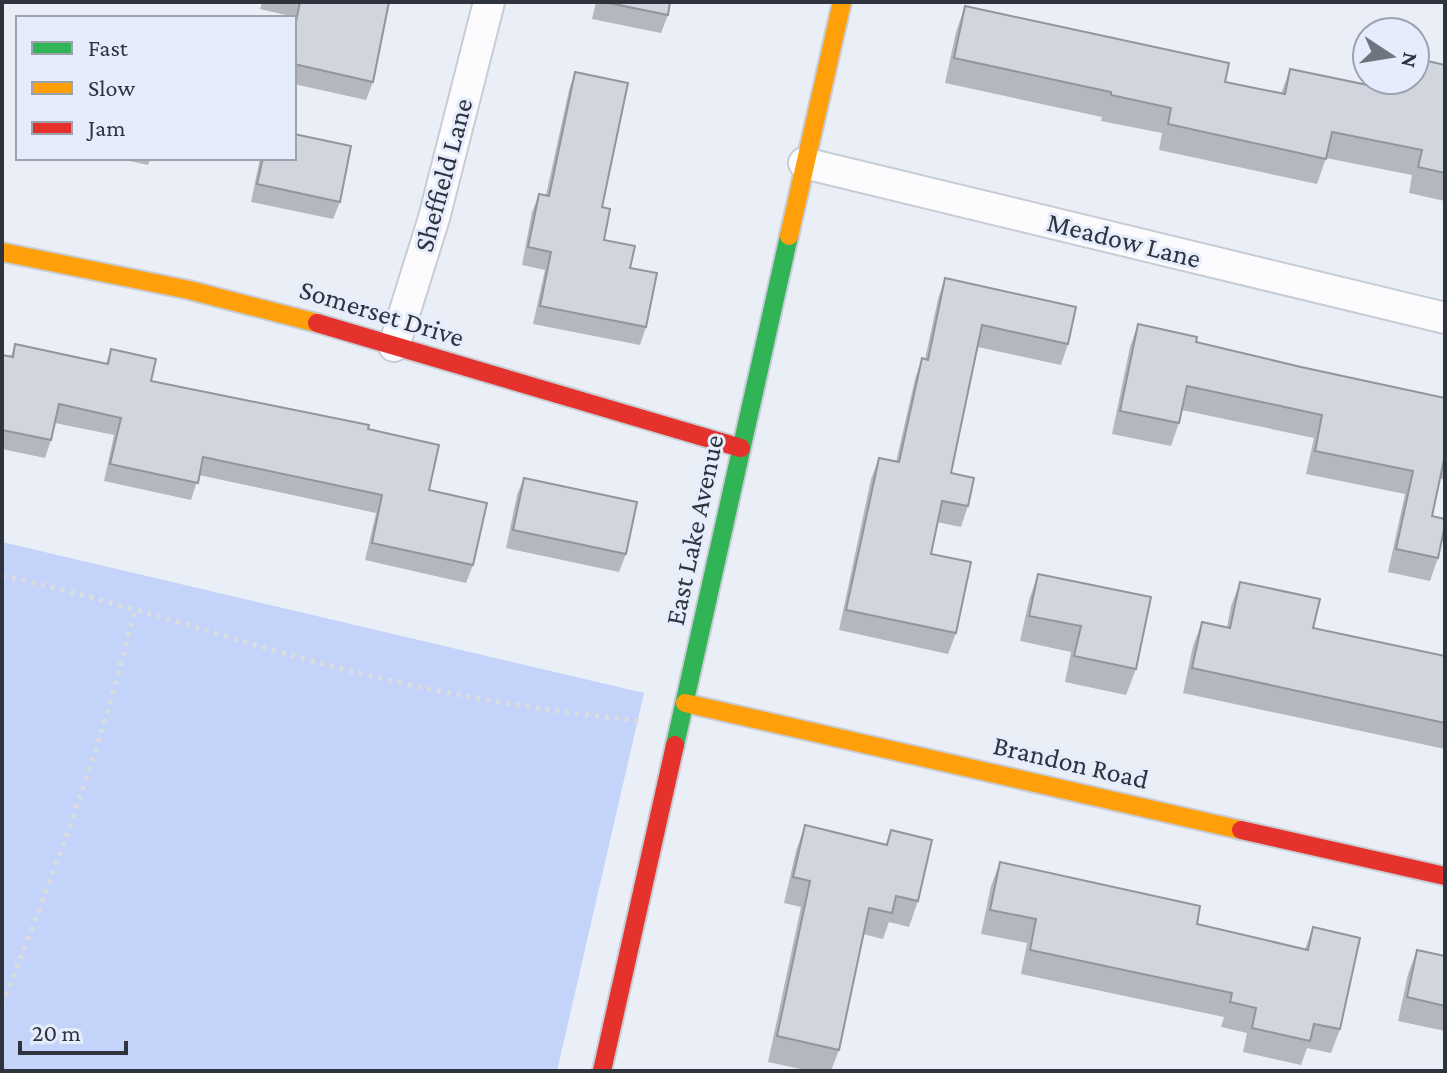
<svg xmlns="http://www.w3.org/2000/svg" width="1447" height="1073" font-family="'Crimson Pro',serif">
<rect width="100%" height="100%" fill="#eaeef7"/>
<path fill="#c3d3fa" d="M2,542L644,693L557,1071H2Z"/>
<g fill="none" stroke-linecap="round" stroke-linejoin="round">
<defs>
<path id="street" d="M804,163L1445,318
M394,346L434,218L489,2"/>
<path id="fast" d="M675,745L789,236"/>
<path id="slow" d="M789,236L842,2
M2,252L189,290L317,323
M685,703L1241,830"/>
<path id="jam" d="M317,323L741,448
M1241,830L1445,876
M602,1071L675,745"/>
</defs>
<use href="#street" stroke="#c8ccd4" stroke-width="34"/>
<use href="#fast" stroke="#c8ccd4" stroke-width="22"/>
<use href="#slow" stroke="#c8ccd4" stroke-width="22"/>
<use href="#jam" stroke="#c8ccd4" stroke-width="22"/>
<path stroke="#dbdcde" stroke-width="5" stroke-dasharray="4 6" stroke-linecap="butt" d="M2,576C119,600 231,641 347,670C443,695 541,710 639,721
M2,1005C53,876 103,744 135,609"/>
<use href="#street" stroke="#fcfcfe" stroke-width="30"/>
<use href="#fast" stroke="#30b455" stroke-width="18"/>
<use href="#slow" stroke="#ff9f0a" stroke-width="18"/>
<use href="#jam" stroke="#e5322d" stroke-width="18"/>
</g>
<path fill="#b4b7be" d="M262,2H389L373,82L366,100L294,84V17L260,9Z
M596,2H670L668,15L661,33L592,19Z
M965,6L1225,82L1281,94L1290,69L1389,90L1391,80H1415L1445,65V201L1409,193L1412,175L1326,158L1317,184L1159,150L1162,133L1101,121L1102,117L945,83L956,32Z
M575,72L602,207L604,240L630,268L646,327L640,345L533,324L545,270L522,265L532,212L539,194L546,195L569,90Z
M116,158H151L148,165Z
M260,158H294L340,202L333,219L251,202Z
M945,278L1068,344L1061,365L978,347L951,473L968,506L961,527L937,522L931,554L956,633L948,654L839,630L871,479L879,458L896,462L915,379L922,358L925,359L938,299Z
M1138,324L1196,342L1301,367L1445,398V480L1439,478L1432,516L1438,558L1430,581L1388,572L1405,494L1306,474L1314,438L1182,410L1179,423L1171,446L1112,434L1130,347Z
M15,344L106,364L111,349L151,381L368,429L429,490L473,565L466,583L365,560L376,513L199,475L191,500L104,481L114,435L55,423L51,440L45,458L2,449V355L11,356Z
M524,478L626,554L619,572L506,548L517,495Z
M1038,574L1136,669L1126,695L1065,682L1071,652L1020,641L1029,600Z
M1240,582L1313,628L1445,656V749L1183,693L1193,646L1202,622L1227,627L1231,606Z
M805,825L886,844L891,830L918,901L909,927L889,922L883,939L863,934L839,1050L831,1071H810L768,1062L801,907L784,903L796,851Z
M1000,862L1197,924L1305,949L1313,927L1340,1029L1331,1053L1307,1048L1301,1065L1243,1052L1247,1033L1221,1027L1224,1017L1021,974L1027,943L981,934L991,886Z
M1417,950L1445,956V1031L1398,1021L1408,974Z"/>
<path fill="#d1d5dd" stroke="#92959b" stroke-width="2" d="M300,2H389L373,82L294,64V31Z
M604,2H670L668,15Z
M965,6L1229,63L1225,82L1285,94L1290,69L1392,90L1395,80H1415V58L1445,65V173L1418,167L1422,150L1332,132L1326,159L1168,124L1171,108L1111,95V92L954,58Z
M575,72L628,83L602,207L610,209L604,240L635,246L630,268L657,273L646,327L540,306L551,252L528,247L539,194L549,196Z
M294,134L351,146L340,202L257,184L263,158H294Z
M945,278L1076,307L1068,344L982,325L951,473L974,478L968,506L942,501L931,554L971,562L956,633L846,610L879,458L899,462L922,358L928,360Z
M1138,324L1197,337L1196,342L1301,367L1445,398V455L1432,516L1445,519V525L1438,558L1396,549L1413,471L1315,451L1322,415L1187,386L1179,423L1120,411Z
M15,344L108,364L111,349L156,359L151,381L369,425L368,429L439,445L429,490L487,503L473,565L372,543L382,495L203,457L198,483L110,464L121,418L59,404L51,440L2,430V355L13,357Z
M524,478L637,502L626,554L513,530Z
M1038,574L1151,597L1136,669L1074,656L1081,626L1029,616Z
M1240,582L1320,599L1313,628L1445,656V723L1192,668L1202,622L1230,628Z
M805,825L887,845L891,830L932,840L918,901L896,896L892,913L869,908L839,1050L777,1036L810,881L793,877Z
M1000,862L1200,906L1197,924L1308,950L1313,927L1360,938L1340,1029L1314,1024L1310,1041L1252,1028L1256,1008L1230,1002L1232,993L1030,950L1036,919L990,910Z
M1417,950L1445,956V1006L1407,997Z"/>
<g text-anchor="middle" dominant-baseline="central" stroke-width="6" stroke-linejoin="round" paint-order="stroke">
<g font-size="28" fill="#2f333d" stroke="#e5ecfc">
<text transform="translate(443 175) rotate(-75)">Sheffield Lane</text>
<text transform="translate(1124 240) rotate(14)">Meadow Lane</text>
<text transform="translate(382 313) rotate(17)">Somerset Drive</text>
<text transform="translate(694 530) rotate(-78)">East Lake Avenue</text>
<text transform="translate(1071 762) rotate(13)">Brandon Road</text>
</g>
</g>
<rect width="1447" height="1073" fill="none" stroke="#2f333d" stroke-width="8"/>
<rect x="16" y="16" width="280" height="144" fill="#e5ecfc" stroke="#9ca2b0" stroke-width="2"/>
<rect x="32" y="42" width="40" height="12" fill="#30b455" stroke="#9ca2b0" stroke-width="2"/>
<text x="88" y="56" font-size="24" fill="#2f333d">Fast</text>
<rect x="32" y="82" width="40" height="12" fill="#ff9f0a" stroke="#9ca2b0" stroke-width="2"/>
<text x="88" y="96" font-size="24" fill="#2f333d">Slow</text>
<rect x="32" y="122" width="40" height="12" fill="#e5322d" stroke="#9ca2b0" stroke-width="2"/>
<text x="88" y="136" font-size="24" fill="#2f333d">Jam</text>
<g transform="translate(1391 56) rotate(102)"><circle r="38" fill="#e5ecfc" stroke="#9ca2b0" stroke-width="2"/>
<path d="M0-6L14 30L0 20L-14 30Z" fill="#70747e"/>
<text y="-12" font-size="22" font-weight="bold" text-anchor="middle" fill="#2f333d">N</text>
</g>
<path d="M20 1041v12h106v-12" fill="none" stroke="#2f333d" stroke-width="4"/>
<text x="32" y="1041" font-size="24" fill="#2f333d" stroke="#e5ecfc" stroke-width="6" paint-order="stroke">20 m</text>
</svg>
